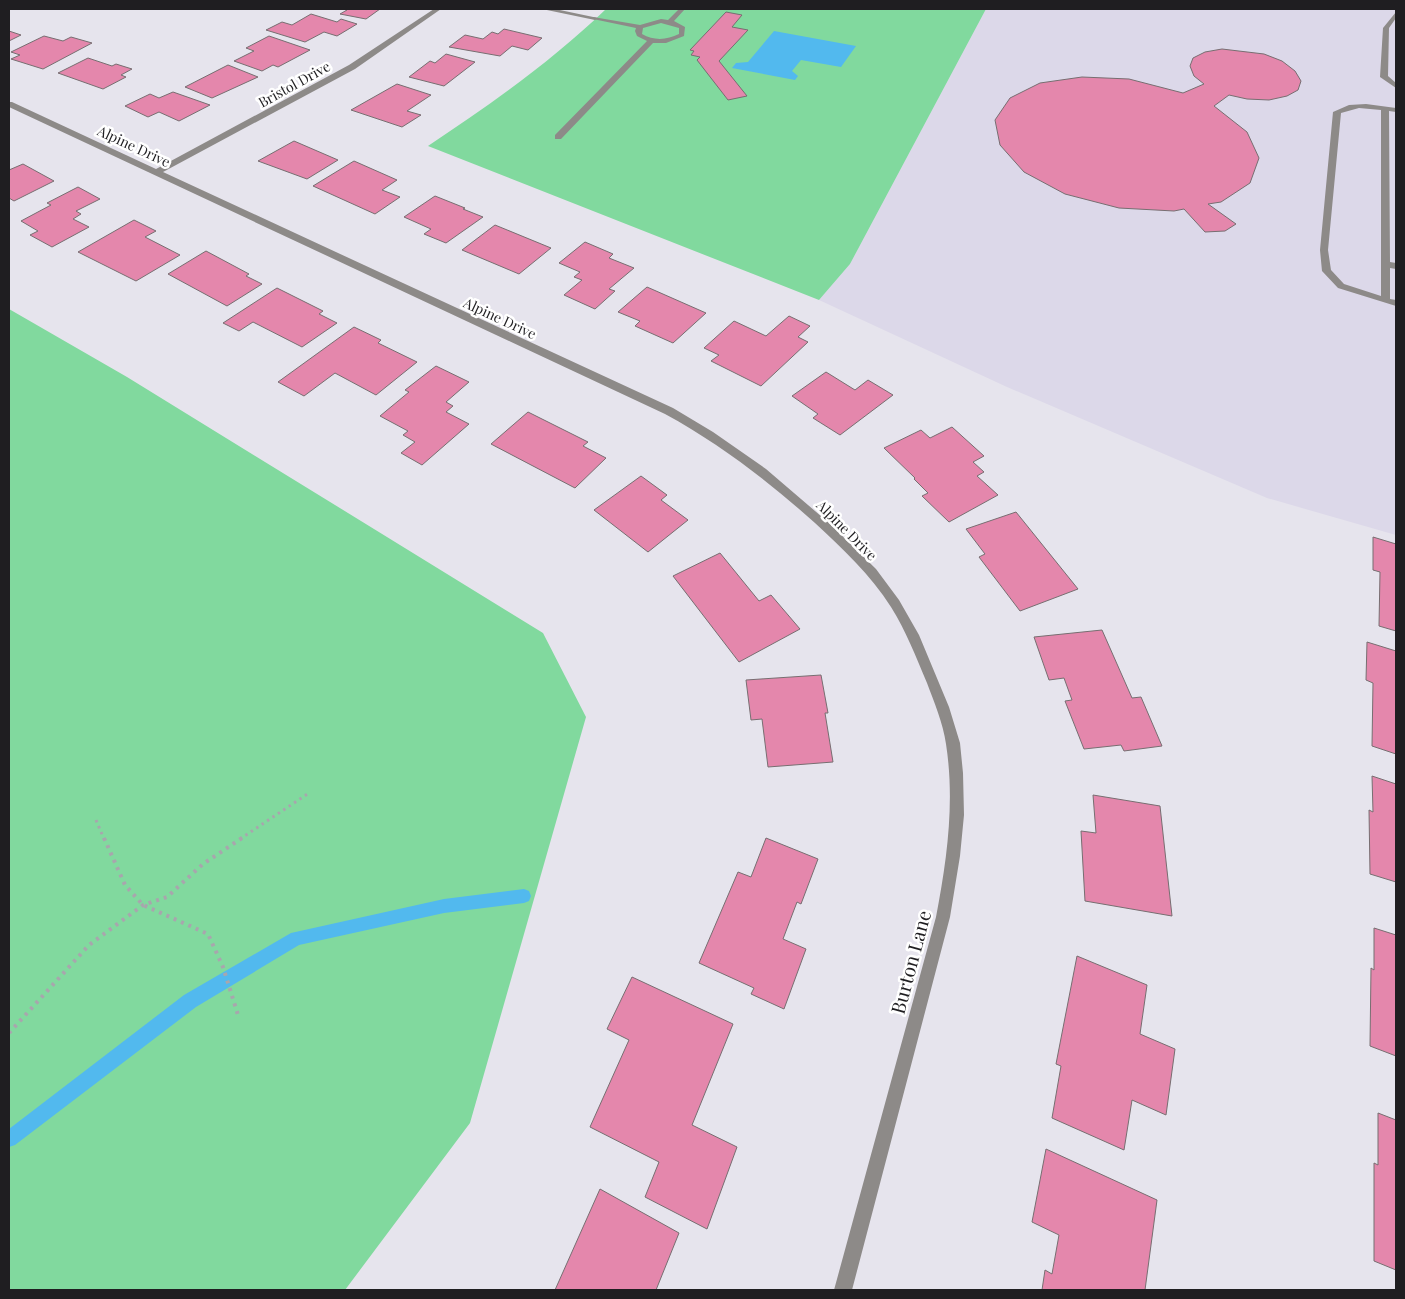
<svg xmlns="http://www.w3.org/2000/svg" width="1405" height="1299" font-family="'Playfair Display',serif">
<rect width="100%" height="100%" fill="#e6e4ed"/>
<path fill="#dcd8e9" d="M986,9H1396V535L1267,498L1007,387L819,300L850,264Z"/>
<path fill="#81d99e" d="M606,9H986L850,264L819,300L428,146C490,105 552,61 606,9Z
M9,309L127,377L543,633L586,717L470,1123L345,1290H9Z"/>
<path fill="#52b9ee" d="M774,31L856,46L841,67L801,60L792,71L798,76L795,80L732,68L736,63L748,62Z"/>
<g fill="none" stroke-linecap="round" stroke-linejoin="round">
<path fill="#52b9ee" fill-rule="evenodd" d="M524,889L529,891L531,896L529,901L524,903L444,913L299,945L196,1007L15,1145L9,1147V1129L184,995L291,933L444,899Z"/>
</g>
<path fill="#e487ac" stroke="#776e71" d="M342,9H380L366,19L340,14L347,10Z
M726,12L742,15L732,27L748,30L719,61L747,96L728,100L697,60L700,57L691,55L694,51L690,50Z
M311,14L337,22L341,19L357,24L337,36L324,32L305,42L266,30L282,22L292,25Z
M504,29L542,38L528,50L512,46L500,56L449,47L465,35L483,39L492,32L498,34Z
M9,31L21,35L9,41Z
M44,36L63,41L71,37L92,43L43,69L11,59L20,55L11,52Z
M269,36L310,50L278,67L273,65L262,71L234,61L254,51L246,48Z
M1222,49L1264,54L1282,61L1295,71L1301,81L1298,90L1287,96L1269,100L1247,99L1229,95L1214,106L1247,132L1259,158L1250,183L1221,202L1208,204L1236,224L1225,231L1205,232L1184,209L1174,211L1119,208L1065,194L1024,172L1000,145L995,120L1010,98L1040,83L1082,77L1129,79L1183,93L1204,84L1194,76L1190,66L1193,58L1205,52Z
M446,54L475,62L444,86L409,77L430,61L435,63Z
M88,58L112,66L116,64L132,69L121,75L126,77L103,89L58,73Z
M228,65L258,77L212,98L185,87Z
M397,84L431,95L407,111L421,115L402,127L351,110Z
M173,92L210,105L179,121L159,112L148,117L125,106L150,94L159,98Z
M294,141L338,160L307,179L258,161Z
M354,161L397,180L382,190L400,197L375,214L313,186Z
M23,164L54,181L14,201L9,198V170Z
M78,187L100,199L76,211L81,214L73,219L89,227L52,247L30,235L38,231L21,221L51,205L47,203Z
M435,196L465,208L463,209L483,217L446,243L424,234L431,229L404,217Z
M134,220L156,231L145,237L180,255L136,281L78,252Z
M495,225L551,248L519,274L462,250Z
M585,242L613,254L609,258L634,268L609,289L615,291L595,309L564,295L582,280L574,277L580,272L559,263Z
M206,251L249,274L246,276L262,284L227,306L168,274Z
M647,287L706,313L673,343L635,326L640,321L618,312Z
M277,288L323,311L319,314L337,323L302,347L253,322L239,331L223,323Z
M789,316L810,326L798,337L808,342L761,386L711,361L719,355L704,348L734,321L766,336Z
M354,327L381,340L378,343L417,362L376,395L335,373L304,396L278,382Z
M436,366L469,382L446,402L453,406L446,412L469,424L422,465L401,453L415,442L403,435L408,431L380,416L409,392L405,390Z
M826,372L855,390L868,380L893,395L840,435L813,418L818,414L792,396Z
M528,412L588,442L583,446L606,458L575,488L491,444Z
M952,427L984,456L973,462L984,472L977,476L998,495L949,522L922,496L928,493L914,479L915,478L884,448L921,430L930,438Z
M641,476L667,495L661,500L688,520L648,552L594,510Z
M1016,512L1078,589L1020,611L979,557L985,554L966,529Z
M1373,537L1396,544V631L1379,626L1380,572L1373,570Z
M720,553L759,601L771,595L800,629L739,662L673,576Z
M1102,630L1132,698L1141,697L1162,746L1124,751L1121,745L1084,749L1065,701L1072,700L1064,678L1049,680L1034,637Z
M1367,642L1396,651V754L1372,746L1373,683L1366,680Z
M821,675L828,713H825L833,762L768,767L762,719L751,720L746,680Z
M1372,776L1396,784V882L1370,874L1369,810L1373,812Z
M1093,795L1160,806L1172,916L1085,901L1081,831L1096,833Z
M766,838L818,859L801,904L797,902L783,939L806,949L784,1009L751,994L754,988L699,963L738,872L751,877Z
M1374,928L1396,935V1056L1370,1046L1371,968L1374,970Z
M1077,956L1147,985L1140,1034L1175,1049L1166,1115L1132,1100L1124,1150L1052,1118L1061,1066L1056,1064Z
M632,977L733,1024L692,1125L737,1147L707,1229L645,1197L659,1162L590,1127L629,1040L607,1029Z
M1378,1113L1396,1120V1270L1374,1261V1163L1378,1165Z
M1046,1149L1157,1200L1145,1290H1042L1045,1270L1052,1274L1059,1235L1032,1222Z
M600,1189L679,1233L656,1290H555Z"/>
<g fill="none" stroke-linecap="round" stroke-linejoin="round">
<path stroke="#a8a6ad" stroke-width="3" stroke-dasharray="2.5 4" stroke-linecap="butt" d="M96,820L104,839
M240,839L309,793"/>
<path stroke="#a8a6ad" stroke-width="4" stroke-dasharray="3 5" stroke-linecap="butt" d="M104,838L125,885L143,905L208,934L223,967L238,1015
M9,1033L89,945L143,905L167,897L203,864L242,838"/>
<path fill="#8d8a88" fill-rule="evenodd" d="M679,9H685L674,21L685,27L684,36L666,43H653L561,139H555V135L647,41L637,36L635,31L636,28L593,19V17L640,25L661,19L668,20ZM661,23L679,28V34C667,40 654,41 642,34L643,28Z
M1396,12V18L1389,28L1388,76L1396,83V88L1380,77L1383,28Z
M1366,104L1396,108V112L1389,111L1390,262L1396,263V269L1390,268V299L1396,300V306L1338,288L1322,271L1320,250L1333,112L1349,105ZM1359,108L1381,110V296L1344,284L1331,270L1328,250L1341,113Z"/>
<path fill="#8d8a88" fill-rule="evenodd" d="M434,9H441L355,69L163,172L673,408L713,432L766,469L829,523L876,569L899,600L919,635L949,707L960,743L963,773L964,815L960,856L950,917L852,1290H834L936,917C947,860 955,802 946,744C943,723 934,702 927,683C916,657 906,631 891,607C871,575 842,548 815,523C768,481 720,444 665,414L9,107V102H12L156,169L349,65Z
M542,9H555L598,18L595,20Z"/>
</g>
<g text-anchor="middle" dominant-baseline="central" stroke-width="5" stroke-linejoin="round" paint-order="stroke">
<g font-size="14" fill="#1f1e21" stroke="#fff">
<text transform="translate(294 84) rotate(-29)">Bristol Drive</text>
<text transform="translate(134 146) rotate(25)">Alpine Drive</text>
<text transform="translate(500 318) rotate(25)">Alpine Drive</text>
<text transform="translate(847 530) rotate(45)">Alpine Drive</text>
</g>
<g font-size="19" fill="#1f1e21" stroke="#fff">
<text transform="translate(910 962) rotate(-75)">Burton Lane</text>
</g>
</g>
<rect width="1405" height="1299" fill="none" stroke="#1f1e21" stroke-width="20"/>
</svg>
